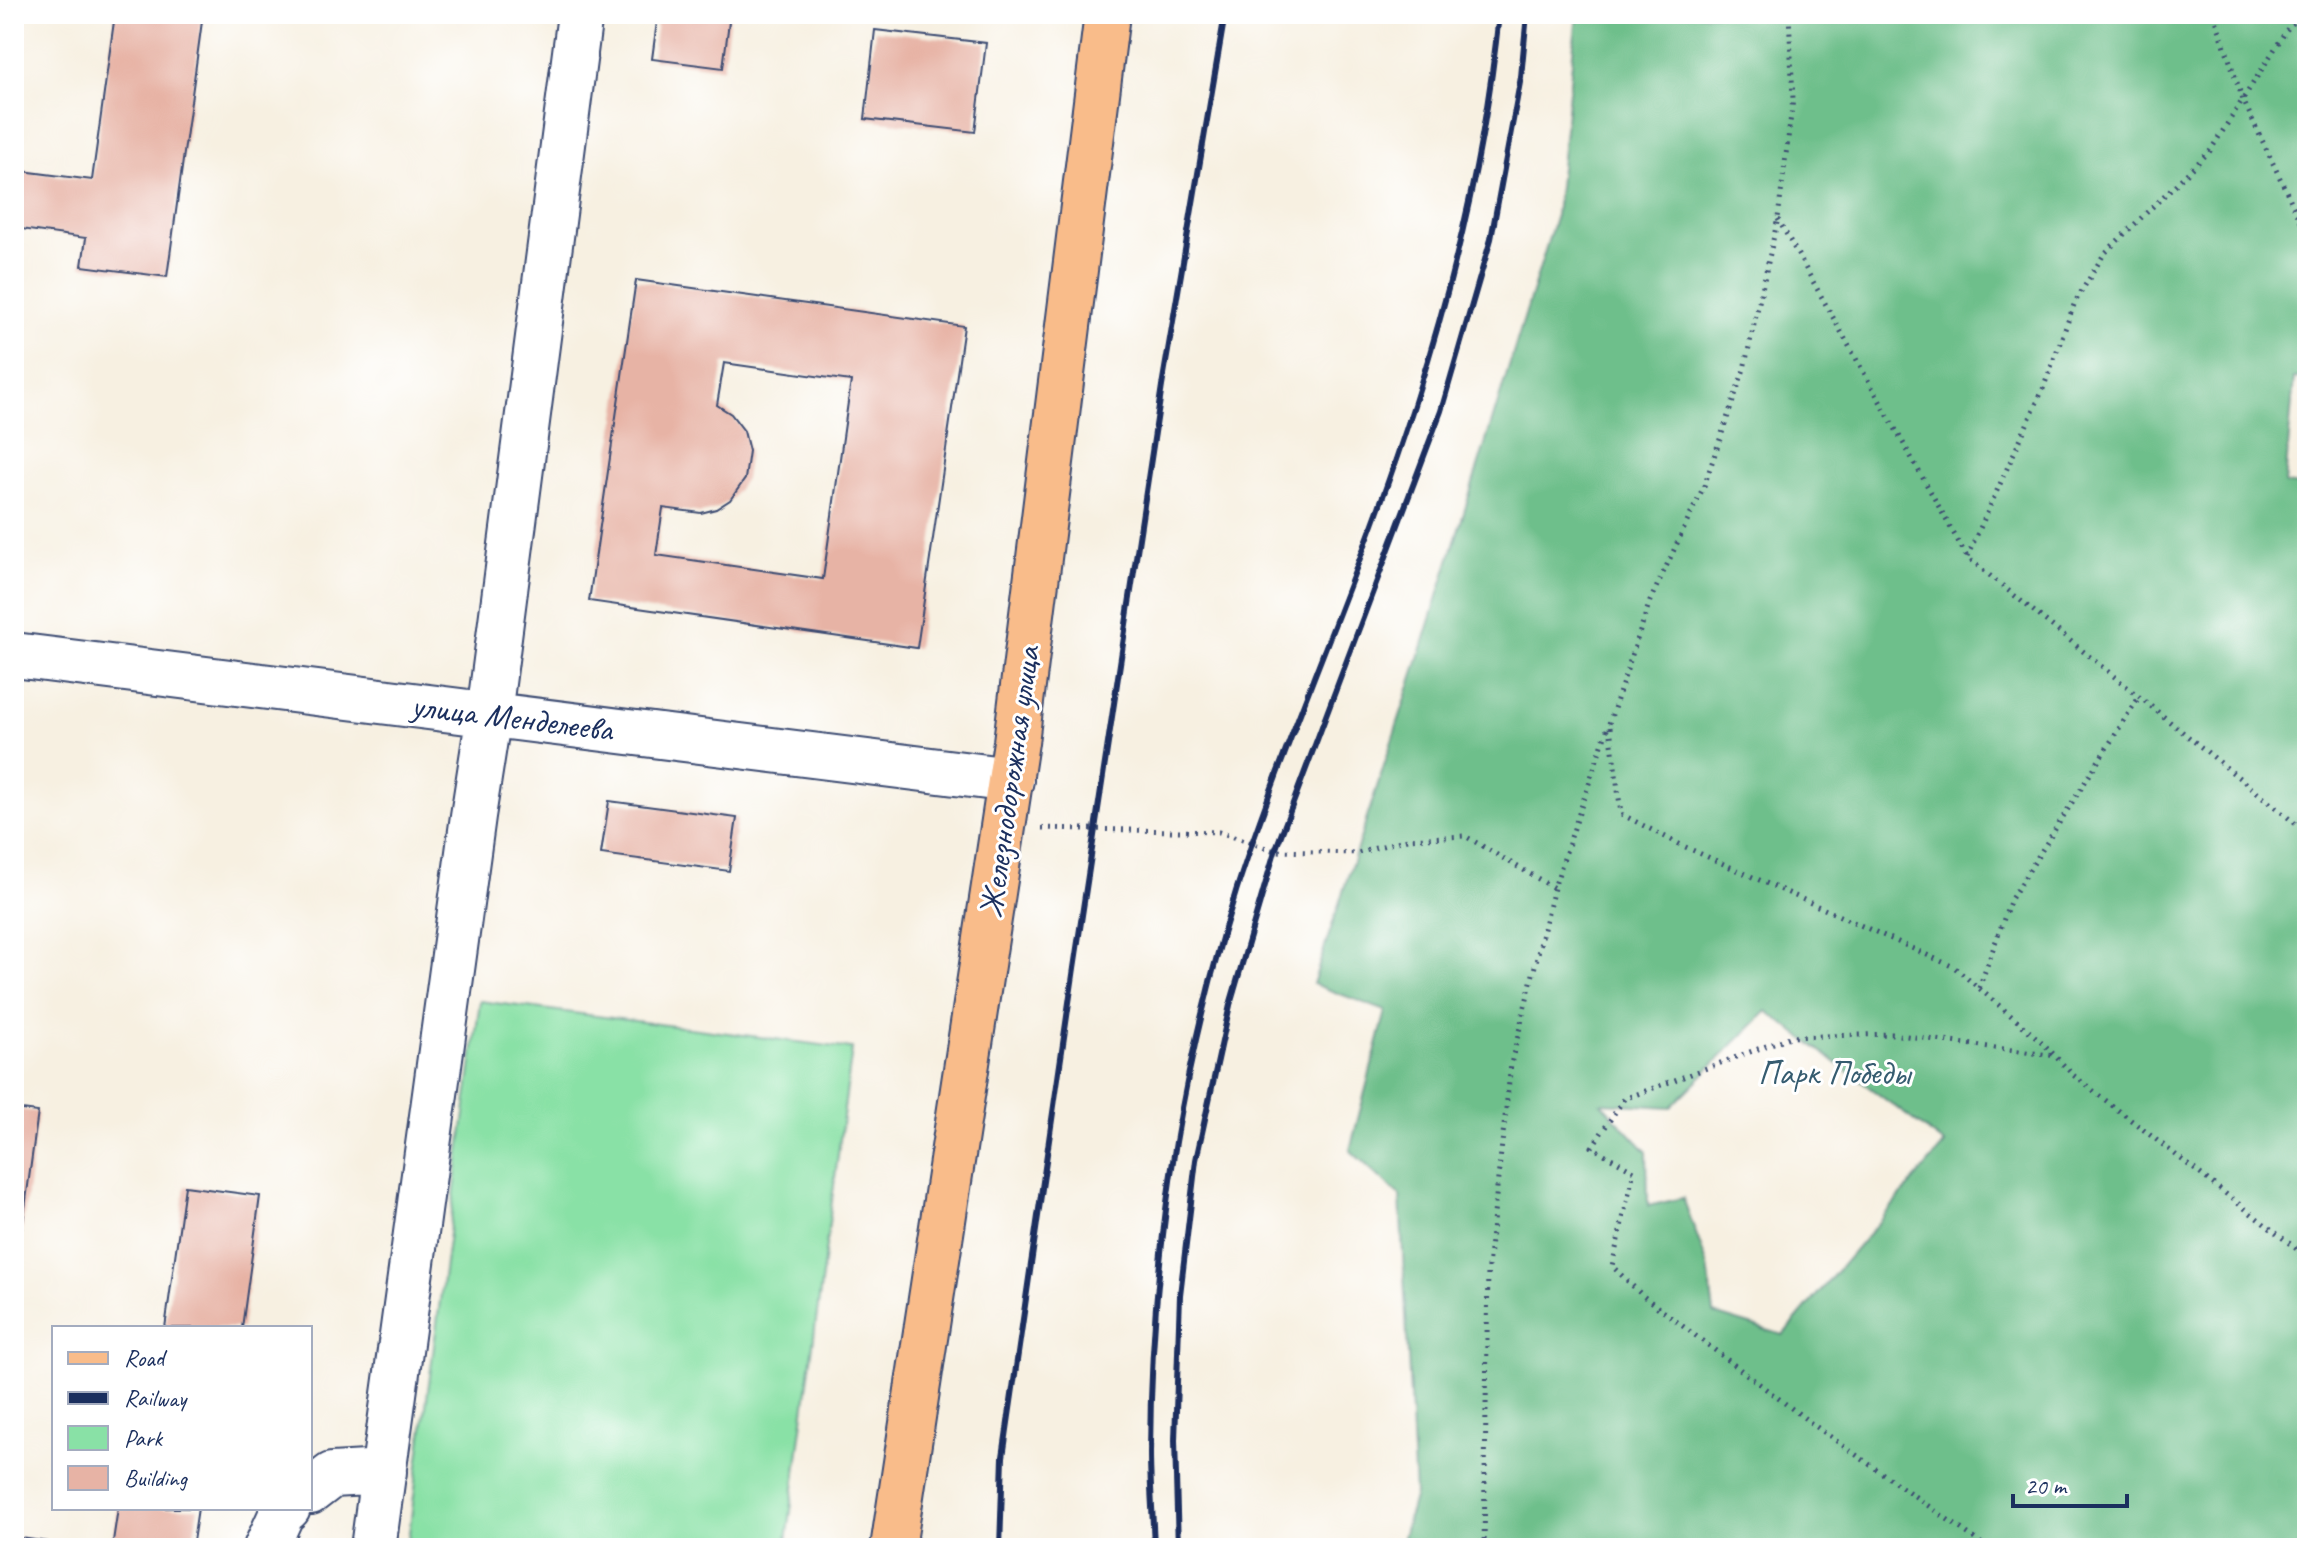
<svg xmlns="http://www.w3.org/2000/svg" width="2321" height="1562" font-family="Caveat,sans-serif">
<rect width="100%" height="100%" fill="#fff"/>
<filter id="ink" filterUnits="userSpaceOnUse"><feTurbulence type="fractalNoise" baseFrequency=".0125" numOctaves="2"/><feDisplacementMap in="SourceGraphic" scale="16" xChannelSelector="R" yChannelSelector="G"/><feConvolveMatrix kernelMatrix="1 2 1 2 8 2 1 2 1" color-interpolation-filters="sRGB"/></filter>
<filter id="wash" filterUnits="userSpaceOnUse"><feTurbulence type="fractalNoise" baseFrequency=".006" numOctaves="4" result="noise"/><feDisplacementMap in="SourceGraphic" scale="32" xChannelSelector="R" yChannelSelector="G"/><feGaussianBlur stdDeviation="1.8" result="paint"/><feColorMatrix in="noise" values="0 0 0 0 0 0 0 0 0 0 0 0 0 0 0 0 0 1.4 0 .05"/><feComposite in="paint" operator="in"/></filter>
<g filter="url(#wash)">
<rect width="100%" height="100%" fill="#f7f0e1"/>
<path fill="#89e1a6" stroke="#528882" stroke-width="2" d="M480,1001L852,1049L786,1548H407Z"/>
<path fill="#6ebf8b" stroke="#447774" stroke-width="2" fill-rule="evenodd" d="M1577,14H2307V379L2294,378L2285,484L2307,487V1548H1400L1415,1494L1400,1196L1350,1150L1386,1011L1313,984L1417,664L1556,215ZM1767,1011L1945,1144L1783,1335L1714,1314L1708,1266L1683,1198L1648,1206L1647,1152L1601,1103L1671,1107Z"/>
<g id="blocks">
<path fill="#e7b3a5" fill-rule="evenodd" d="M115,14H203L167,277L82,266L86,238L14,228V170L92,180Z
M658,14H730L723,68L652,59Z
M875,30L986,43L975,132L865,119Z
M636,280L964,326L917,648L589,601ZM724,363L851,381L823,579L656,555L663,508L701,513L716,509L730,500L745,479L749,451L744,431L731,414L717,405Z
M609,801L737,818L729,871L601,854Z
M14,1109L38,1112L16,1274H14Z
M185,1186L260,1196L242,1328H165Z
M118,1508H198L192,1548H112Z
M14,1537L77,1546V1548H14Z"/>
</g>
</g>
<g filter="url(#ink)">
<use href="#blocks" fill-opacity="0" stroke="#3c4c72" stroke-width="2"/>
<g fill="none" stroke-linecap="round" stroke-linejoin="round">
<defs>
<path id="minor" d="M14,655L1011,780
M310,1492L332,1475L384,1472
M266,1548L282,1513L288,1508
M373,1548L473,816L489,714L580,14"/>
<path id="major" d="M893,1548L1016,742L1107,14"/>
</defs>
<use href="#minor" stroke="#3c4c72" stroke-width="48"/>
<use href="#major" stroke="#3c4c72" stroke-width="48"/>
<path stroke="#3c4c72" stroke-width="5" stroke-dasharray="2 6" stroke-linecap="butt" d="M2214,14L2243,100L2307,235
M1778,219L1967,557L2307,833
M1967,557L2043,389L2075,302L2104,254L2210,151L2288,28L2302,14
M1610,727L1621,814L1681,845L1954,967L2043,1043L2073,1075L2307,1257
M1042,828L1219,832L1275,851L1358,853L1407,839L1465,836L1554,888
M1979,988L2011,899L2139,697
M1484,1548L1488,1267L1511,1064L1554,888L1650,601L1704,486L1744,369L1778,218L1793,99L1789,14
M1988,1548L1811,1423L1643,1296L1612,1266L1634,1171L1592,1147L1624,1099L1790,1037L1892,1034L2056,1056"/>
<use href="#minor" stroke="#fff" stroke-width="44"/>
<use href="#major" stroke="#f9bc8a" stroke-width="44"/>
<path stroke="#1b2f5e" stroke-width="6" d="M1000,1548L1003,1457L1074,968L1162,386L1225,14
M1154,1548C1153,1516 1150,1484 1150,1453C1151,1246 1184,1039 1252,843C1303,696 1368,551 1415,402C1455,277 1486,146 1499,14
M1178,1548L1175,1440L1180,1295L1196,1160L1230,1005L1275,851L1441,411L1491,239L1521,77L1527,14"/>
</g>
</g>
<g text-anchor="middle" dominant-baseline="central" stroke-width="6" stroke-linejoin="round" paint-order="stroke">
<g font-size="34" fill="#1b2f5e" stroke="#fff">
<text transform="translate(512 717) rotate(7)">улица Менделеева</text>
<text transform="translate(1009 782) rotate(-82)">Железнодорожная улица</text>
</g>
<g font-size="34" fill="#365c70" stroke="#fff">
<text x="1834" y="1072">Парк Победы</text>
</g>
</g>
<rect width="2321" height="1562" fill="none" stroke="#fff" stroke-width="48"/>
<rect x="52" y="1326" width="260" height="184" fill="#ffffff" stroke="#a4acbf" stroke-width="2"/>
<rect x="68" y="1352" width="40" height="12" fill="#f9bc8a" stroke="#a4acbf" stroke-width="2"/>
<text x="124" y="1366" font-size="24" fill="#1b2f5e">Road</text>
<rect x="68" y="1392" width="40" height="12" fill="#1b2f5e" stroke="#a4acbf" stroke-width="2"/>
<text x="124" y="1406" font-size="24" fill="#1b2f5e">Railway</text>
<rect x="68" y="1426" width="40" height="24" fill="#89e1a6" stroke="#a4acbf" stroke-width="2"/>
<text x="124" y="1446" font-size="24" fill="#1b2f5e">Park</text>
<rect x="68" y="1466" width="40" height="24" fill="#e7b3a5" stroke="#a4acbf" stroke-width="2"/>
<text x="124" y="1486" font-size="24" fill="#1b2f5e">Building</text>
<path d="M2013 1494v12h114v-12" fill="none" stroke="#1b2f5e" stroke-width="4"/>
<text x="2025" y="1494" font-size="24" fill="#1b2f5e" stroke="#ffffff" stroke-width="6" paint-order="stroke">20 m</text>
</svg>
